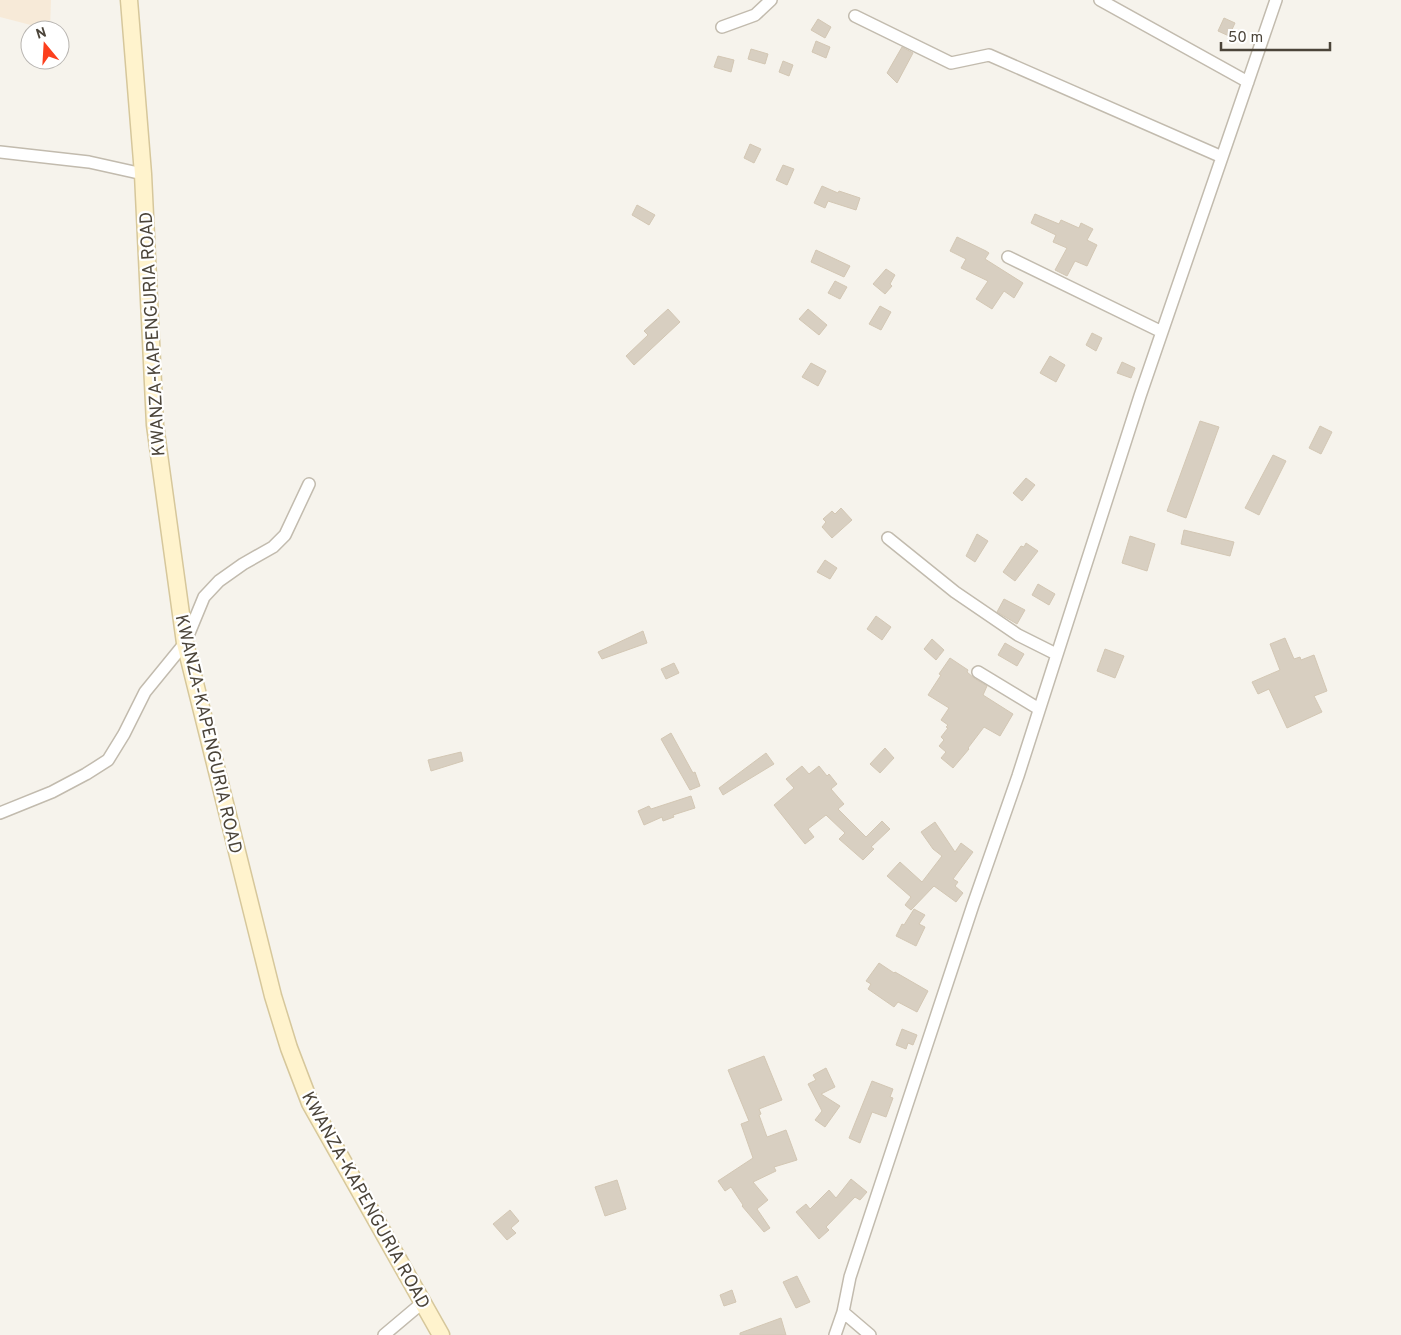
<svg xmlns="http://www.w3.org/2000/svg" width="1401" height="1335" viewBox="0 0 1401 1335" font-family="Overpass,sans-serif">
<rect width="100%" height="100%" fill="#f6f3ec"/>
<!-- commercial -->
<path fill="#f7ead8" d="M0,0H51L50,30L0,17Z"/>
<!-- building -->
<path fill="#d8cfc1" stroke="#d3c7b4" d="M1224,18L1235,23L1229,36L1218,31Z
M818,19L831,27L825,38L811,30Z
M816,41L830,47L826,58L812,52Z
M902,47L913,53L897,83L887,73Z
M751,49L768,54L765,64L748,59Z
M718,56L734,60L731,72L714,67Z
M783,61L793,65L789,76L779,72Z
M750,144L761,149L754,163L744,158Z
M783,165L794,169L787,185L776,180Z
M822,186L838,193L839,191L860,198L856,210L828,201L825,208L814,203Z
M637,205L655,215L649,225L632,215Z
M1035,214L1059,224L1061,220L1079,228L1081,223L1093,229L1087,240L1097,245L1087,266L1075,261L1067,276L1055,270L1067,248L1053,242L1056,235L1031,223Z
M957,237L986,251L989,253L985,259L1023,283L1014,298L1004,291L992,309L976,299L988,281L961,268L966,259L950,251Z
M816,250L850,266L844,277L811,262Z
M886,269L895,275L890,284L892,286L885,294L873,284Z
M835,281L847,287L840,299L828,293Z
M880,306L891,312L881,330L869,324Z
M668,309L680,322L634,365L626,356L648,335L644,331Z
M808,309L827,325L819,335L799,319Z
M1092,333L1102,338L1096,351L1086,345Z
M1050,356L1065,365L1056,382L1040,373Z
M1122,362L1135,368L1131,378L1117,373Z
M811,363L826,371L818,386L802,377Z
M1200,421L1219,427L1186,518L1167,511Z
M1320,426L1332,432L1321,454L1309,448Z
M1273,455L1286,461L1259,515L1245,508Z
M1026,478L1035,485L1022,501L1013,493Z
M841,508L852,520L832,538L822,527L826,522L823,519L832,511L835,514Z
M1184,530L1234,542L1230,556L1181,544Z
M977,534L988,541L975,562L966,556Z
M1130,536L1155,544L1147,571L1122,563Z
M1026,543L1038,551L1015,581L1003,572L1021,546L1024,547Z
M825,560L837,568L830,579L817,572Z
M1038,584L1055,594L1049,605L1032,595Z
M1004,599L1025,610L1017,624L997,612Z
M876,616L891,627L882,640L867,629Z
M643,631L647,643L602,659L598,652Z
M1285,638L1294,659L1300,657L1301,660L1314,655L1327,691L1314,696L1322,712L1287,728L1269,689L1258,694L1252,682L1280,670L1270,644Z
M932,639L944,650L936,660L924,649Z
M1005,643L1024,654L1017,666L998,655Z
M1105,649L1124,656L1115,678L1097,671Z
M950,658L968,670L967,672L974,678L987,686L983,695L1013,714L1000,736L984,727L968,748L969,749L953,768L941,758L946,752L939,746L944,740L941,737L948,728L946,727L948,725L941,720L949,708L928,695L941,675L939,674Z
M674,663L679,673L666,679L661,669Z
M671,733L693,773L695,772L700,786L690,790L661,739Z
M885,748L894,758L880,773L870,764Z
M461,752L463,761L431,771L428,760Z
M766,753L774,764L723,795L719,788Z
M802,766L809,774L819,766L827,776L829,774L837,784L831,789L844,804L838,809L866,837L882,821L890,829L871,847L874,849L863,860L839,839L845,833L826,815L808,829L814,837L805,844L774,805L794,788L786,779Z
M691,796L695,808L673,815L674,817L663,821L662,817L644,825L638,811L649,806L651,809Z
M935,822L955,852L961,843L973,852L953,879L958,882L955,886L963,893L956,902L934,886L911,910L905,905L911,897L887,876L900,862L922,882L942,856L933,849L921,832Z
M914,909L925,915L919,924L925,927L916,946L896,936L902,924L904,925Z
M879,963L894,973L895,972L928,991L917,1012L898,1002L894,1007L868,989L871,984L866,981Z
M902,1029L917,1035L913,1045L908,1043L906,1049L896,1045Z
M764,1056L782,1100L759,1109L761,1114L759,1115L767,1137L786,1130L797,1160L774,1167L776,1171L753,1182L768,1200L757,1209L770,1228L764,1232L742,1206L743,1205L731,1187L725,1191L718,1181L753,1158L741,1124L749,1121L728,1070Z
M826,1068L835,1087L821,1094L840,1106L825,1127L815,1120L822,1111L808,1084L816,1080L813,1075Z
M872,1081L893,1089L890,1097L893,1098L886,1117L872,1112L860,1143L849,1138Z
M851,1179L867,1192L860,1200L855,1197L826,1227L829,1230L819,1239L796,1212L806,1204L810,1209L829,1190L836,1198Z
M617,1180L626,1209L605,1216L595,1187Z
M510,1210L519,1221L511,1228L516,1233L507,1240L493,1224Z
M797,1276L810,1302L796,1308L783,1282Z
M732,1290L736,1302L724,1306L720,1295Z
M781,1318L786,1335H740V1333Z"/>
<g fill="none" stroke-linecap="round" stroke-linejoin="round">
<defs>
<path id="street" d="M1100,0L1248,82
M855,16L951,63L989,55L1222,157
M722,27L755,15L771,0
M0,152L89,162L143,174
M1008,257L1162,332
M888,538L955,592L1018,635L1056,654
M978,672L1039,709
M0,813L52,792L86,774L108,760L124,734L145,692L185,643L204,597L219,581L243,564L273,547L285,535L309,484
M843,1312L870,1335
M384,1335L422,1303
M835,1335L843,1312L850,1277L973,905L1018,776L1140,396L1276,0"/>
<path id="secondary" d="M129,0L143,174L155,425L185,643L273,996L289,1048L310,1103L441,1335"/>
</defs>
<!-- street casing -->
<use href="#street" stroke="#c2bbae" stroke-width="14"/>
<!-- secondary casing -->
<use href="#secondary" stroke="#d6c79b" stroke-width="19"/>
<!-- street -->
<use href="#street" stroke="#fff" stroke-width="11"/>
<!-- secondary -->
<use href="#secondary" stroke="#fff3cd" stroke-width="16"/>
</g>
<g text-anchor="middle" stroke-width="4.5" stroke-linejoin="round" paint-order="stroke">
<!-- street labels -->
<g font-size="18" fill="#4b4439" stroke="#fff">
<text transform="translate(152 334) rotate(-93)" y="6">KWANZA-KAPENGURIA ROAD</text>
<text transform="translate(209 734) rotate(77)" y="6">KWANZA-KAPENGURIA ROAD</text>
<text transform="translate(366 1200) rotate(61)" y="6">KWANZA-KAPENGURIA ROAD</text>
</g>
</g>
<!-- north arrow -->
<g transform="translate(45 45) rotate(342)"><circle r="24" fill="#ffffff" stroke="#b7b4b0"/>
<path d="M0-4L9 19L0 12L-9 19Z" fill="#fc3f1d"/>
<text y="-8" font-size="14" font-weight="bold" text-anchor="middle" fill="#4b4439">N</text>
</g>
<!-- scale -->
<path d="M1221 42v8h109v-8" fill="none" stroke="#4b4439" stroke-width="2.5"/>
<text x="1228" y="42" font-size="15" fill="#4b4439" stroke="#ffffff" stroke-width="4" paint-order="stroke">50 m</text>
</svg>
